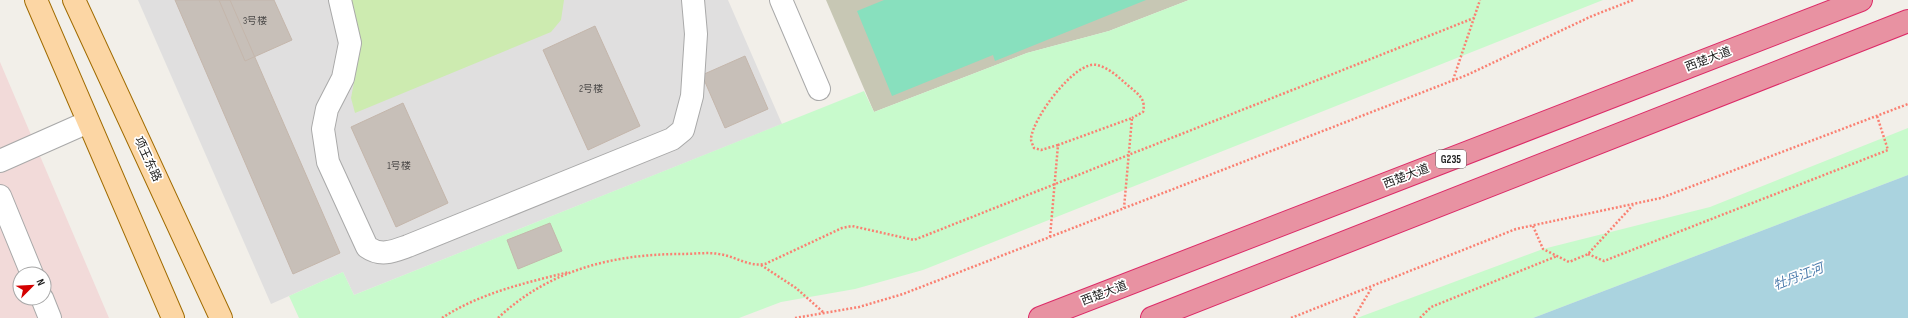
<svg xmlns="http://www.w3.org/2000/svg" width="1908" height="318" viewBox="0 0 1908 318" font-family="'Sofia Sans Condensed','Noto Sans SC',sans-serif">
<rect width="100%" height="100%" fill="#f2efe9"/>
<!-- residential -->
<path fill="#e0dfdf" d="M138,0H728L782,124L354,295L343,272L271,304Z"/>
<!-- commercial -->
<path fill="#f2dad9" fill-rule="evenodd" d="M0,62L109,318H0ZM20,274H44V298H20Z"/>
<!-- construction -->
<path fill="#c7c7b4" d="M826,0H1189L1109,31L1027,53L874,112Z"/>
<!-- grass -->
<path fill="#cdebb0" d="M350,0H564L561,20L551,32L355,113L351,98L356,72L357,36Z"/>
<!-- park -->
<path fill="#c8facc" d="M1189,0H1603L923,270L855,289L781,302L739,318H299L289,296L343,272L354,295L864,91L874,112L1027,53L1109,31Z
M1908,128V175L1533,318H1357L1543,249L1710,207Z"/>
<!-- pitch -->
<path fill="#88e0be" d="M884,0H1146L995,61L993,55L892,96L857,11Z"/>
<!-- water -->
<path fill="#aad3df" d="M1908,175V318H1533Z"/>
<!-- building -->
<path fill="#c7bfb8" stroke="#c4b6ab" d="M175,0H230L340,253L293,274Z
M219,0H274L292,40L245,61Z
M595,26L640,126L588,150L543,50Z
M745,56L768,109L725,128L702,75Z
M403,103L448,203L396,227L351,127Z
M550,223L562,251L518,269L507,240Z"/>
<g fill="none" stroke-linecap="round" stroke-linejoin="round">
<defs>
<path id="minor" d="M340,0L350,43L343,78L327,109L323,129L328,162L367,247C381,257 394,251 408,246L672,139L683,130L692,96L696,34L693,0
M781,0L819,89
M0,161L88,122
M0,196L32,274
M42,298L50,318"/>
<path id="major" d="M36,0L173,318
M74,0L221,318"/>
<path id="highway" d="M1040,318L1861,0
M1152,318L1908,21"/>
</defs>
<!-- minor casing -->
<use href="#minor" stroke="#a9a9a9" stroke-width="24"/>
<!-- major casing -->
<use href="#major" stroke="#a06b00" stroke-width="24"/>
<!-- highway casing -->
<use href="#highway" stroke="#dc2a67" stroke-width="24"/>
<!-- path -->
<path stroke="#fa8072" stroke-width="2.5" stroke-dasharray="2 2" stroke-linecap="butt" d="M1453,80L1480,0
M1058,145L1041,150L1034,148C1033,145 1031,142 1031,139C1032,119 1075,60 1097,65C1110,68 1120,79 1130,87C1139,95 1146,99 1143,112L1132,118
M1533,226L1543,249L1569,262L1588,254L1633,205
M1050,237L1058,145L1132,118L1124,208
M1588,254L1604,261L1888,150L1877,116
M761,265L796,288L823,312
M442,318C480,293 525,283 569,272
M498,318C549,270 613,254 682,254C694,254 707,252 719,254C735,256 748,267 765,264L842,228L852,226L914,240L1474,18
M795,318L859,307L903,294L1467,75L1592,16L1633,0
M1291,318L1516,229L1661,198L1908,104
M1354,318L1372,287
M1420,318L1431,307L1557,256"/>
<!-- minor -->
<use href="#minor" stroke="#fff" stroke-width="22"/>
<!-- major -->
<use href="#major" stroke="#fcd6a4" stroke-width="22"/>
<!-- highway -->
<use href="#highway" stroke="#e892a2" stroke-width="22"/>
</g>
<g text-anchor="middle" stroke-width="3.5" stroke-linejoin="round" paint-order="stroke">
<!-- number labels -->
<g font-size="10" fill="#4b4948">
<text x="255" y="24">3号楼</text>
<text x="591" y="92">2号楼</text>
<text x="399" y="169">1号楼</text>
</g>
<!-- shield labels -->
<rect fill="#fff" stroke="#646464" stroke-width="1" x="1436" y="150" width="30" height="18" rx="3"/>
<g font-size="11" font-weight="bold" fill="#222">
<text x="1451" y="163">G235</text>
</g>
<!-- street labels -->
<g font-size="12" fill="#222" stroke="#fff">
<text transform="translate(1708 59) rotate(-21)" y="4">西楚大道</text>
<text transform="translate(148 159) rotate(65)" y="4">项王东路</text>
<text transform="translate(1406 176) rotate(-21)" y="4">西楚大道</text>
<text transform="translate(1104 293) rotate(-21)" y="4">西楚大道</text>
</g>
<!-- water labels -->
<g font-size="13" font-style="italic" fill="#4a7aab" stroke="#fff">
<text transform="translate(1798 276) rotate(-21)" y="5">牡丹江河</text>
</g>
</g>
<!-- north arrow -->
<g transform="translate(32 286) rotate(66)"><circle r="19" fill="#ffffff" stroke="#a7a7a7"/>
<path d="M0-3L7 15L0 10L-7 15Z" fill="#d40000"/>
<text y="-6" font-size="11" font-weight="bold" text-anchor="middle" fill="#222222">N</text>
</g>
</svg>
